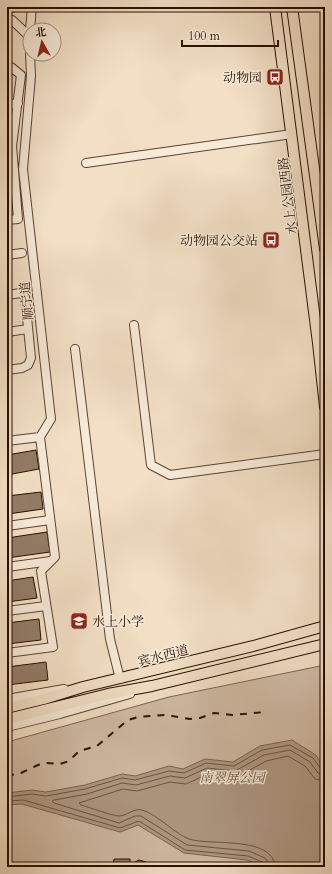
<svg xmlns="http://www.w3.org/2000/svg" width="332" height="874" viewBox="0 0 332 874" font-family="Cardo,'Noto Serif SC',serif">
<rect width="100%" height="100%" fill="#f2dfc5"/>
<filter id="stains"><feTurbulence type="fractalNoise" baseFrequency=".005" numOctaves="4"/><feColorMatrix values="0 0 0 0 .2 0 0 0 0 .09 0 0 0 0 .02 0 0 0 .5 -.17"/></filter>
<radialGradient id="worn" r=".72"><stop offset=".6" stop-color="#630" stop-opacity="0"/><stop offset="1" stop-color="#630" stop-opacity=".3"/></radialGradient>
<!-- green -->
<path fill="#d0bba4" stroke="#7c6452" d="M7,7H27V10L7,13Z
M325,665V867H7V742L169,697Z"/>
<!-- water -->
<path fill="#ae9882" stroke="#79614e" d="M292,740L316,755L325,769V867H264L247,860L184,853L138,825L120,832L22,804L7,805V793L32,790L46,792L85,785L122,774L135,776L169,766L183,769L205,759L233,762L260,746Z"/>
<g fill="none" stroke-linecap="round" stroke-linejoin="round">
<!-- shore -->
<path stroke="#6c5341" stroke-width="1" d="M7,797L32,794L46,796L85,789L122,778L135,780L169,771L184,773L206,763L234,766L262,750L290,745L313,758L321,769L325,770
M7,801L23,800L120,828L139,821L185,850L248,856L262,862L264,867
M269,867L268,862L265,858L249,851L187,845L141,816H135L119,823L54,803L52,801L54,800L87,794L122,783L136,785L170,776L185,778L207,768L235,771L264,755L290,750L310,762L318,773L325,775
M275,867C274,835 209,846 189,839C175,834 157,814 142,810C133,808 127,816 119,816C112,816 89,807 81,805L79,803L123,789L137,791L170,782L186,784L208,774L237,777L266,761L288,756L305,766L315,779L325,781"/>
</g>
<!-- building -->
<path fill="#927b66" stroke="#290e00" d="M36,450L39,469L7,475V455Z
M41,492L43,509L8,514L7,496Z
M47,532L50,552L7,558V538Z
M33,577L37,598L7,602V581Z
M39,619L41,640L7,644V623Z
M46,662L48,680L7,685V667Z
M114,859H130V867L113,866Z
M139,860L146,862L148,867H133L135,862Z"/>
<g fill="none" stroke-linecap="round" stroke-linejoin="round">
<defs>
<path id="minor" d="M7,20H12L30,37
M30,30L32,7
M7,68L11,67L21,75L12,146L18,219L7,220
M7,105L18,103
M86,163L292,134
M7,255L22,253
M7,295L21,293L25,297L31,358L28,365L22,368L7,370
M134,325L151,465L170,475L325,454
M7,332L28,329
M75,349L110,639L120,679
M7,441L40,437L51,419L23,169L31,76L30,54
M7,526L50,520
M7,567L51,561
M7,611L46,606
M7,653L53,647L41,571L55,557L40,437
M7,699L64,689
M7,727L60,714L130,694"/>
<path id="major" d="M275,7L318,343L325,407
M292,7L325,249
M7,708L44,699L83,687L257,645L325,626
M7,719L108,694L152,686L325,644"/>
</defs>
<!-- minor casing -->
<use href="#minor" stroke="#5b4231" stroke-width="10"/>
<!-- major casing -->
<use href="#major" stroke="#290e00" stroke-width="12"/>
<!-- minor -->
<use href="#minor" stroke="#f7ead9" stroke-width="8"/>
<!-- major -->
<use href="#major" stroke="#f2dfc5" stroke-width="10"/>
<!-- rail -->
<path stroke="#290e00" stroke-width="2" stroke-dasharray="7 7" stroke-linecap="butt" d="M7,776L21,773L38,765L46,763L60,764L69,761L79,751L97,746L128,720L138,717L166,715L190,719L200,718L214,713L232,715L265,712"/>
</g>
<!-- icons -->
<defs>
<symbol id="bus-square" viewBox="-11 -11 22 22"><rect x="-9" y="-9" width="18" height="18" rx="4" fill="#8f2418" stroke="#f7ead9"/><path d="M-5-6H5V4H4V6H2V4H-2V6H-4V4H-5ZM-3.5-4V0h7V-4ZM-3.5 1.2v1.5H-2V1.2ZM2 1.2v1.5H3.5V1.2Z" fill="#fff"/></symbol>
<symbol id="school-square" viewBox="-11 -11 22 22"><rect x="-9" y="-9" width="18" height="18" rx="4" fill="#8f2418" stroke="#f7ead9"/><path d="M0-5L7-2L0 1L-7-2ZM-4 1L0 2.5L4 1V4Q0 6-4 4Z" fill="#fff"/></symbol>
</defs>
<g fill-rule="evenodd">
<use href="#bus-square" x="265" y="67" width="20" height="20"/>
<use href="#bus-square" x="261" y="230" width="20" height="20"/>
<use href="#school-square" x="69" y="611" width="20" height="20"/>
</g>
<g text-anchor="middle" stroke-width="3" stroke-linejoin="round" paint-order="stroke">
<!-- poi labels -->
<g font-size="13" fill="#290e00" stroke="#f7ead9" text-anchor="end">
<text x="262" y="82">动物园</text>
<text x="258" y="245">动物园公交站</text>
<text x="92" y="626" text-anchor="start">水上小学</text>
</g>
<!-- street labels -->
<g font-size="13" fill="#290e00" stroke="#f7ead9">
<text transform="translate(287 196) rotate(-97)" y="5">水上公园西路</text>
<text transform="translate(26 301) rotate(-96)" y="5">顺宁道</text>
<text transform="translate(163 655) rotate(-14)" y="5">宾水西道</text>
</g>
<!-- park labels -->
<g font-size="13" font-style="italic" fill="#634b39" stroke="#f7ead9">
<text x="232" y="782">南翠屏公园</text>
</g>
</g>
<!-- margin -->
<rect width="332" height="874" fill="none" stroke="#f2dfc5" stroke-width="24"/>
<rect x="8" y="8" width="316" height="858" fill="none" stroke="#290e00" stroke-width="2"/>
<rect x="12" y="12" width="308" height="850" fill="none" stroke="#290e00"/>
<!-- north arrow -->
<g transform="translate(42 42) rotate(352)"><circle r="19" fill="#f7ead9" stroke="#a59282"/>
<path d="M0-3L7 15L0 10L-7 15Z" fill="#8f2418"/>
<text y="-6" font-size="11" font-weight="bold" text-anchor="middle" fill="#290e00">北</text>
</g>
<!-- scale -->
<path d="M182 40v6h96v-6" fill="none" stroke="#290e00" stroke-width="2"/>
<text x="188" y="40" font-size="12" fill="#290e00" stroke="#f7ead9" stroke-width="3" paint-order="stroke">100 m</text>
<rect width="100%" height="100%" filter="url(#stains)"/>
<rect width="100%" height="100%" fill="url(#worn)"/>
</svg>
